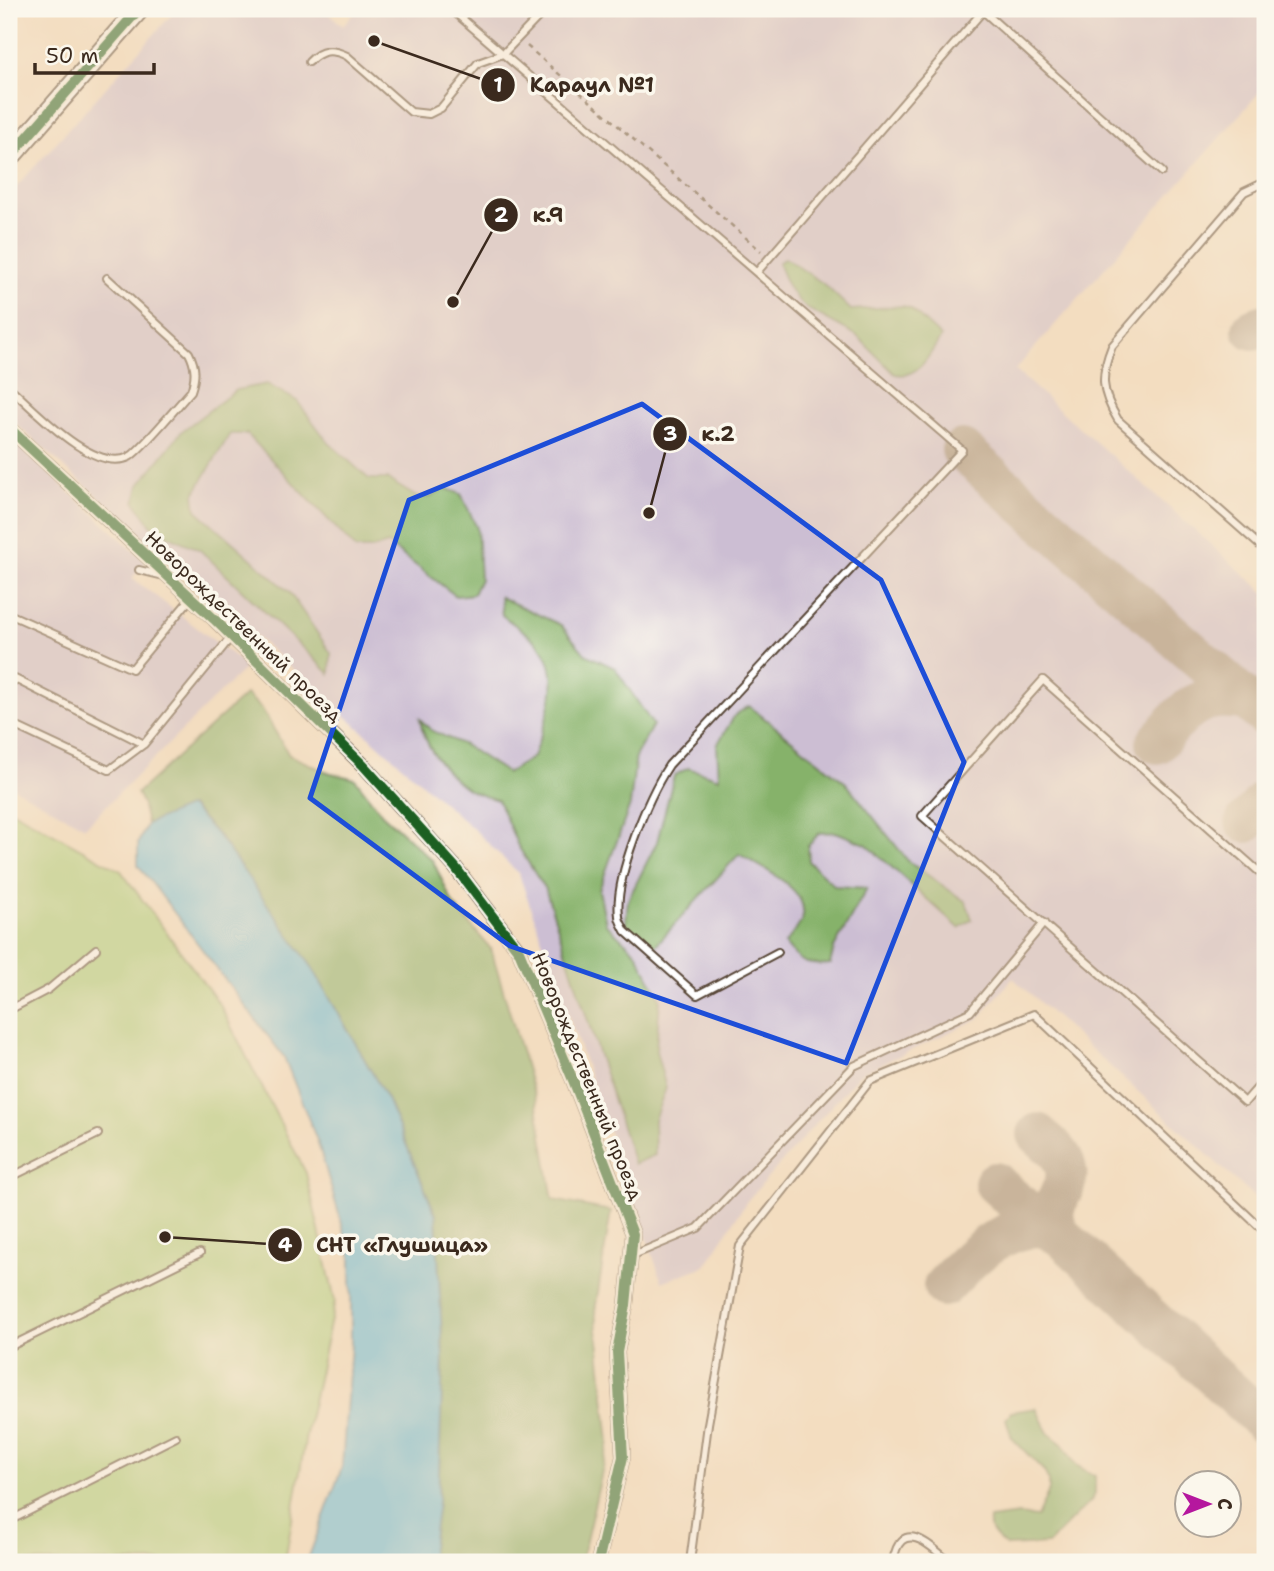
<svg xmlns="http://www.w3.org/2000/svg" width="1274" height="1571" viewBox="0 0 1274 1571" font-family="'Shantell Sans',sans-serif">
<rect width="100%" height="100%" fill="#fbf7ec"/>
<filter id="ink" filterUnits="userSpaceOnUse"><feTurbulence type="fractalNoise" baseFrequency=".0143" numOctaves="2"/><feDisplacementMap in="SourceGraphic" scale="14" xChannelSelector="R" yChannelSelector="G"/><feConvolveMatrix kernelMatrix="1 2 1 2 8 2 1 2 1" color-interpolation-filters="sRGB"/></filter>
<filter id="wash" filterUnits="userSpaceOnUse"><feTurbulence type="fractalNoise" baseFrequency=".00686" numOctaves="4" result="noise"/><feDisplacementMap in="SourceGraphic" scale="28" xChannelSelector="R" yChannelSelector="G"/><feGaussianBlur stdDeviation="1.57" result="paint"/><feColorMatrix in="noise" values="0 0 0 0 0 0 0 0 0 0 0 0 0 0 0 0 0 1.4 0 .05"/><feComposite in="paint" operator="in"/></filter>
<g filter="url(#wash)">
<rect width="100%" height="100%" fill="#f3ddc0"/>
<!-- industrial -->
<path fill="#ccbed3" d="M177,9H324L343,26L358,9H1265V86L1015,370L1265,593V1207L1013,978L978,1019L860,1074L747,1201L705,1266L662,1282L519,874L478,833L9,418V195Z
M9,437L146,562L132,578L247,666L85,827L9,785Z"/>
<!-- green -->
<path fill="#a9d07b" stroke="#727d4c" stroke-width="2" d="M9,809L121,871L220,1005L306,1173L335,1301L307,1429L285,1562H9Z"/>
<!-- forest -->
<path fill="#86b26b" stroke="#606e44" stroke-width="2" d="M785,258L824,284L851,310L903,306L911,309L941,337C930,354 919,379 895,374L856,335L806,308C791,295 785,281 778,263Z
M267,384L297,401L329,443L369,479H387L415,496L430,497L445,488L461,494L477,528L480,579L473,594L456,596L388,544L372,549H356L247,434H230L194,494L196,510L289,592L331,653L330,674L200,550L154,529L135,502L139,485L182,431L236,390Z
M500,597L561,625L585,654L615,668L653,725L636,755L630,805L599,890L606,924L636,952L660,998L656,1051L666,1088L654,1120L655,1155L634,1164L546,891L518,846L498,800C488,797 475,794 466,788C444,773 424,745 420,719L432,731L464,745L507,773L533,757C544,725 564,683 544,651C535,637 515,626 502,615Z
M246,694L262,709L289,755L327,772L355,779L382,814L433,861L453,904L491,949L536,1101L553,1200L611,1211L595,1311L609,1442L581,1562H430L438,1502L443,1358L436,1215L387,1099L312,967L220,838L191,806L147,824L142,803L137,793Z
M749,706L846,783L909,862L966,902L972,919L959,928L866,844L836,832L819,833L808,846L809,862L835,886L867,888L834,948L830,964C806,966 800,963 785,944C790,936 802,925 803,916C808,887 759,867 739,854L655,946L625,931L628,900L657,842L674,776L688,768L719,778L717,745L735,715Z
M1036,1408L1048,1433L1062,1444L1076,1465L1095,1476V1493L1091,1501L1048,1544L1006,1546C996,1538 988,1533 990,1519L1019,1515L1037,1517L1049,1490V1481L1044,1471L1012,1438L1006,1419L1011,1412Z"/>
<!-- water -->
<path fill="#62bcdf" stroke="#4e737e" stroke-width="2" d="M190,806L220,838L312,967L387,1099L436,1215L443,1358L438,1502L430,1562H307L342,1467L351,1344V1255L318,1143L284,1057L138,865V843L147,824Z"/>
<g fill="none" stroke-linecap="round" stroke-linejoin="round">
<!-- taxiway -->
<path stroke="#97846f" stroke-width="42" d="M1253,329L1265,325
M962,450L1265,716
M1157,743C1185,709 1199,691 1246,700
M1246,822L1265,801
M1038,1134C1047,1143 1060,1151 1064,1163C1076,1193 1038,1201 1061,1236
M995,1183L1043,1226L1061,1236L1265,1423
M944,1286C972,1256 1000,1227 1043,1226"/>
</g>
</g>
<g filter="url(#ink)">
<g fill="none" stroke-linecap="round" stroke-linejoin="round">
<defs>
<path id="lane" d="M451,9L962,450L669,765C648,797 614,878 619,916C619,921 623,926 625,931L697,995L778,952
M982,10L1162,172
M309,62C321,49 332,49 347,56L411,112L429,114L441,108L478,63L503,54L546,9
M1265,182L1244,192L1112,346C1100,376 1101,392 1118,420L1265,550
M757,272L983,11
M9,387C34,409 93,474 129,457C139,453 181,402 191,391C196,376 196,367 189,353L107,278
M139,570L164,576
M9,614L132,669L191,598
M9,676L144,744L232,636
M9,723L109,770L144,744
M1265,877L1043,680L922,816L1245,1102L1265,1079
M9,1010L49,989L96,949
M9,1178L98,1134
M631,1256L698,1228L854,1066L970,1012L1044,923
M9,1347L200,1253
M9,1521L176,1437
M690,1562L708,1424L740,1246L870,1081L1034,1014L1265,1232
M893,1562C900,1517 930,1544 949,1562"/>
<path id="street" d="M9,428L214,619L363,765L455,867L519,951L573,1080L633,1234L626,1305L617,1352L623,1457L598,1562"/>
<path id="secondary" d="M9,158L139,9"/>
</defs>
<!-- lane casing -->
<use href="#lane" stroke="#574536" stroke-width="10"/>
<!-- street casing -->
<use href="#street" stroke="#574536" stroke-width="16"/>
<!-- secondary casing -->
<use href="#secondary" stroke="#574536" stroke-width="23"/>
<!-- path -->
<path stroke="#574536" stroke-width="2.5" stroke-dasharray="5 5" stroke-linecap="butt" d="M527,46L761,251"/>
<!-- lane -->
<use href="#lane" stroke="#fff" stroke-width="6"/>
<!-- street -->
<use href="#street" stroke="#fff" stroke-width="12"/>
<!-- secondary -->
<use href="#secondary" stroke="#fff" stroke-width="19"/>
<defs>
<path id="cycleway" d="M9,158L139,9
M9,428L214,619L363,765L455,867L519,951L573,1080L633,1234L626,1305L617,1352L623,1457L598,1562"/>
</defs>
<!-- cycleway casing -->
<use href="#cycleway" stroke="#fbf7ec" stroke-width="15"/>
<!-- cycleway -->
<use href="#cycleway" stroke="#1b5e20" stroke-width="10"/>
</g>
</g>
<!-- marked area -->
<path d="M0 0H1274V1571H0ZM642,404L881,580L964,762L846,1063L510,946L310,798L409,500Z" fill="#f3ddc0" fill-opacity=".55" fill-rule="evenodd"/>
<path fill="none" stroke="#1d4ed8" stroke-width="5" stroke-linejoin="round" d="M642,404L881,580L964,762L846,1063L510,946L310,798L409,500Z"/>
<g text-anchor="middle" stroke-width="7" stroke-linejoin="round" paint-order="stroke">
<!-- street labels -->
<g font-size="19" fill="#3b2a1e" stroke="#fbf7ec">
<text transform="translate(244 626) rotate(44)" y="7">Новорождественный проезд</text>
<text transform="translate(588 1076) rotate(68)" y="7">Новорождественный проезд</text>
</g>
</g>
<!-- callouts -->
<path fill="none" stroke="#3b2a1e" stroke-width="2.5" d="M374 41L498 85M453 302L501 215M649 513L670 434M165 1237L285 1245"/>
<g fill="#3b2a1e" stroke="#fbf7ec" stroke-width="2.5">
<circle cx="374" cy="41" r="7"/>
<circle cx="453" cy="302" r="7"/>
<circle cx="649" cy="513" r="7"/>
<circle cx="165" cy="1237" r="7"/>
<circle cx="498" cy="85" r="18"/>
<circle cx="501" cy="215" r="18"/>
<circle cx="670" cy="434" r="18"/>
<circle cx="285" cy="1245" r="18"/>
</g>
<g font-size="21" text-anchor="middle" font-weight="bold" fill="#fff">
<text x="498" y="92">1</text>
<text x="501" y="222">2</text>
<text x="670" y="441">3</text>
<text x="285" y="1252">4</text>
</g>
<g font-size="21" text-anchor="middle" font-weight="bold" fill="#3b2a1e" stroke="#fbf7ec" stroke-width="7" stroke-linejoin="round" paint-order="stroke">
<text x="592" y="92">Караул №1</text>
<text x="548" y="222">к.9</text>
<text x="718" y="441">к.2</text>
<text x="402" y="1252">СНТ «Глушица»</text>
</g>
<!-- margin -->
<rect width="1274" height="1571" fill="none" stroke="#fbf7ec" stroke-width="35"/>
<!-- north arrow -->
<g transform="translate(1208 1504) rotate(90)"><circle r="33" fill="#fbf7ec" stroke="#aea59a" stroke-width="2"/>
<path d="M0-5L12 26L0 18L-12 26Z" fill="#b5179e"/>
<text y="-10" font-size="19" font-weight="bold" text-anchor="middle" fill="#3b2a1e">С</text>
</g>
<!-- scale -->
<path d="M35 63v10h119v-10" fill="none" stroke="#3b2a1e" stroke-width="3.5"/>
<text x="46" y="63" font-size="21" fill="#3b2a1e" stroke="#fbf7ec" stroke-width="5" paint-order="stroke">50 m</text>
</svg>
